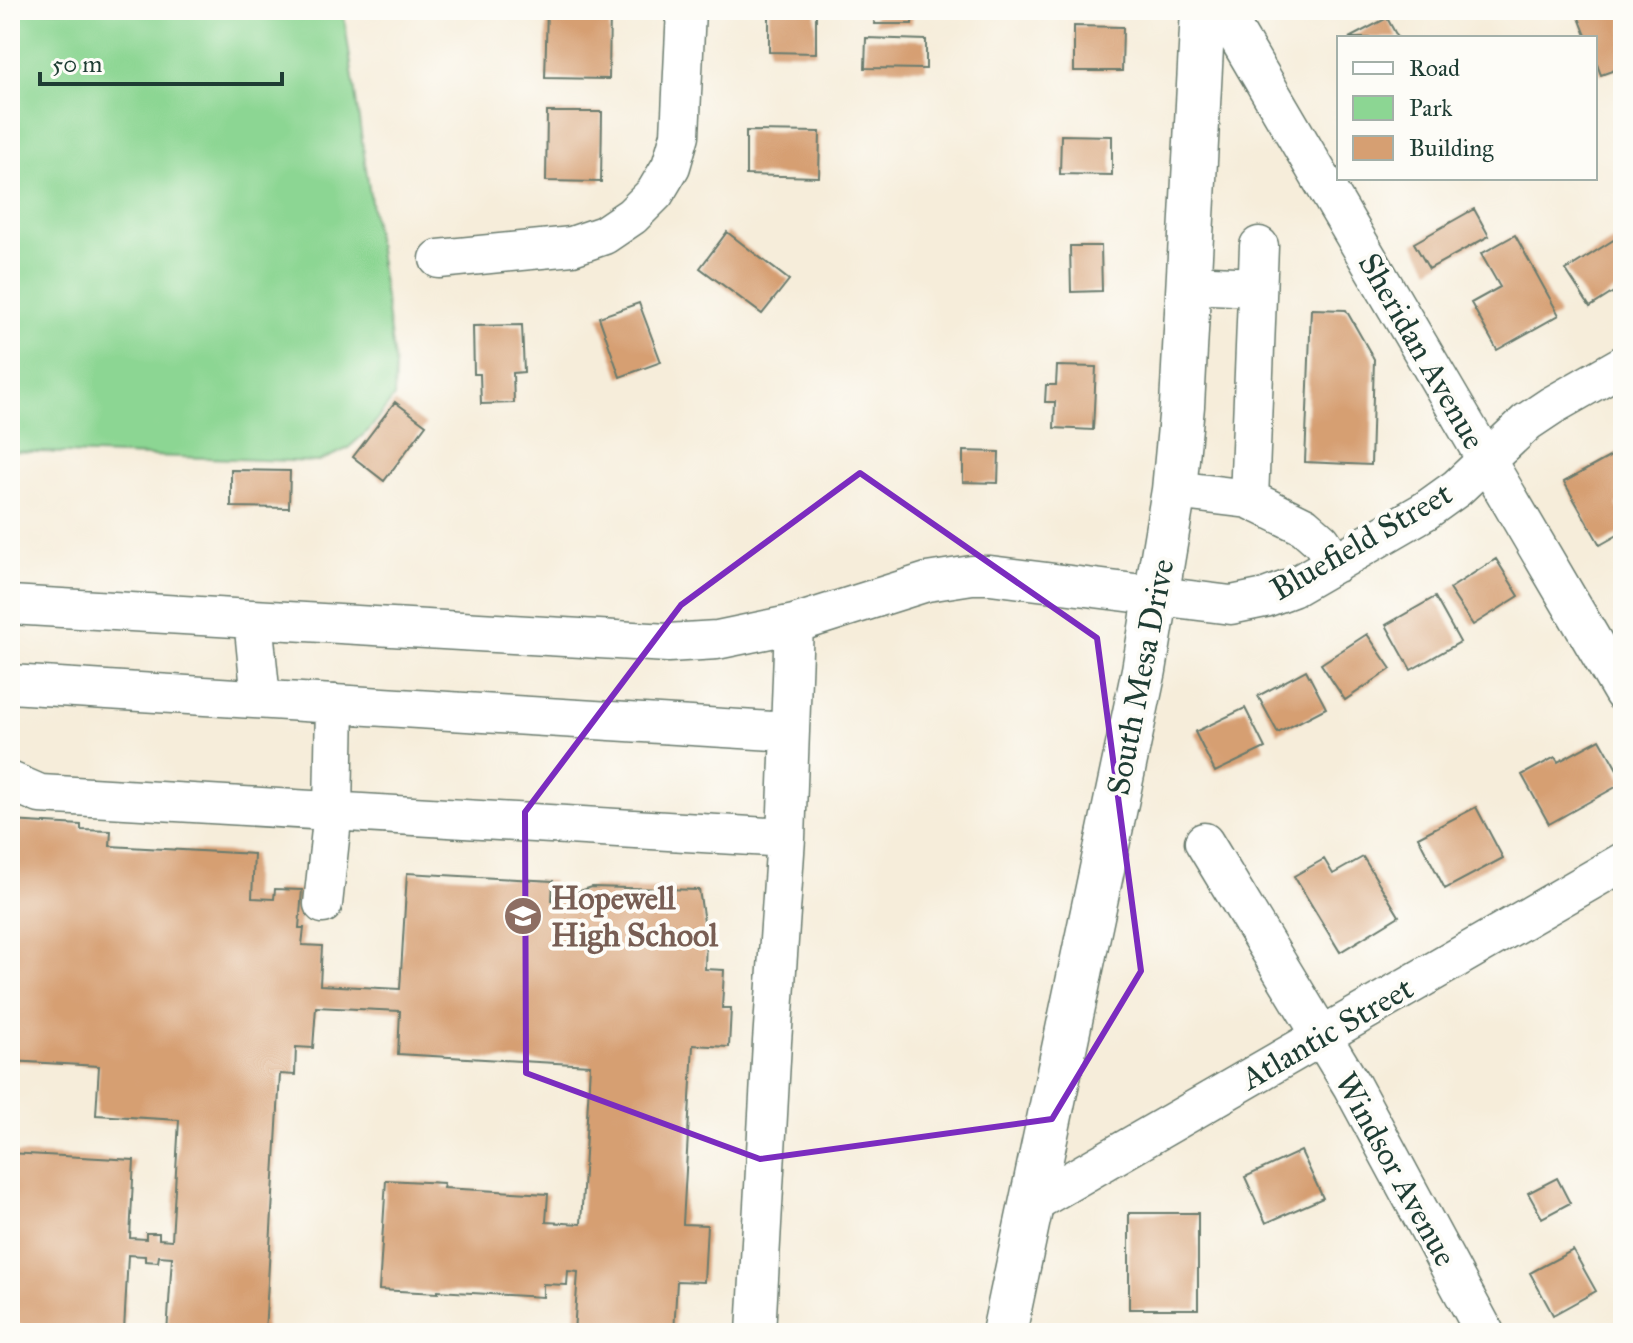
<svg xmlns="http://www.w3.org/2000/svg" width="1633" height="1343" viewBox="0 0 1633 1343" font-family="'IM FELL Great Primer',serif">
<rect width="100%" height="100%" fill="#fdfcf7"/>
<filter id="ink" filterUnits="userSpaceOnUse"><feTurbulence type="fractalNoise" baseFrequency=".0125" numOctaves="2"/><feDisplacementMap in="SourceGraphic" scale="16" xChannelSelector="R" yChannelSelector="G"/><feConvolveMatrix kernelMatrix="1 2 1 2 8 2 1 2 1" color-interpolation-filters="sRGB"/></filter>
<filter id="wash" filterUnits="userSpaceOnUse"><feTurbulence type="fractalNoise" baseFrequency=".006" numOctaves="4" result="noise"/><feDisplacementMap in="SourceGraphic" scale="32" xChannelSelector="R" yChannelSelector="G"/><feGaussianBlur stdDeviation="1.8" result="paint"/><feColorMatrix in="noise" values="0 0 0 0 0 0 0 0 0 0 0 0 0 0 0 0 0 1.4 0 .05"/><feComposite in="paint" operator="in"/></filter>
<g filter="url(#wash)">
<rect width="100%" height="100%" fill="#f6edda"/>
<!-- green -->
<path fill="#8cd693" stroke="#568a64" stroke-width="2" d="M10,10H343L395,367L394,397L370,429L347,449L318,462L10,451Z"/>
<g id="blocks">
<!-- building -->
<path fill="#d69f72" d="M547,10H610L609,79L545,78Z
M769,10H816V53L769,52Z
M875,10H913L912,24H874Z
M1576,10H1623V67L1601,75L1595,59V38H1587Z
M1387,18L1398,38H1349Z
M1074,26L1123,27L1122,71H1074Z
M866,38L926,40V69L865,68Z
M547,112H602L601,182L546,181Z
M746,131L820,132L819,177L746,175Z
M1061,135L1112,136V175L1060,174Z
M1474,209L1489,236L1429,269L1414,243Z
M727,232L789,280L762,314L700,268Z
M1623,234V286L1590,307L1566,270Z
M1515,235L1559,315L1497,350L1471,303L1500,287L1481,254Z
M1070,246H1101L1102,291L1071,292Z
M639,303L661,362L620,377L599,317Z
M1311,309L1346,310L1374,359L1371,465L1305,462Z
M522,325L524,372L513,373L514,403L481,404L480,374H474L473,326Z
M1057,366L1096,367L1093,430L1054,428L1055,402H1045L1046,385H1056Z
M395,402L426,425L384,481L353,457Z
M1622,450L1623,502L1617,505L1623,516V532L1600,545L1564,482Z
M963,451L999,452L998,483L963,482Z
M231,470L290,471L289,508L231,507Z
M1496,559L1519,596L1473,625L1449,589Z
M1435,597L1460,642L1411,670L1386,625Z
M1367,634L1391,669L1345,700L1321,664Z
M1306,670L1326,708L1278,733L1258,696Z
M1245,708L1265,748L1215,772L1195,732Z
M1600,739L1623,780V783L1549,824L1522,775L1555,757L1558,762Z
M1476,807L1503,858L1445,889L1418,837Z
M10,821L81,825V830L111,831L110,846L254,854L252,898L274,899L275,889L302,890L299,928H304L302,945L322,946L320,985L400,989L407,873L553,881L552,900L592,887L699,890L706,934L705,969L724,970L722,1008H731L729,1047L693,1045L683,1224L707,1225L704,1282L677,1281L674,1333H574L578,1272L568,1271L567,1285L543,1284V1297L438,1291V1293L379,1290L386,1180L444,1183L443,1188L548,1194L546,1222L581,1224L590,1065L398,1054L400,1011L316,1007L313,1048L296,1047L295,1075L280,1074L265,1333H167L172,1257L159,1256L158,1262L145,1261V1256L128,1255L124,1331L10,1325V1153L134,1160L130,1238L146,1239V1233H159V1239L172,1240L179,1120L96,1115L99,1066L10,1061Z
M1363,857L1399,916L1340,952L1294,876L1324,859L1333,874Z
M1301,1151L1323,1198L1266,1223L1245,1177Z
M1557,1178L1570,1203L1542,1218L1528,1193Z
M1129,1213H1198V1309H1129Z
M1573,1250L1596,1291L1553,1315L1530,1273Z"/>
</g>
</g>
<g filter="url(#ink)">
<use href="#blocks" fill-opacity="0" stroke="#6a7b6e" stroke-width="2"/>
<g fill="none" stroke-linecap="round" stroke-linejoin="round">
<defs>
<path id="minor" d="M1222,10L1623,693
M439,259L572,246L604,235L632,216L655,193L671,166L680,135L686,10
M1189,284L1257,287
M1174,490L1249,499L1304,526L1321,541L1336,563
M1249,499L1259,246
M10,605L668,643L717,640L794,624L927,582L972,575H990L1231,605L1265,598L1292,588L1425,511L1457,488L1527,422L1551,406L1623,365
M253,619L261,699
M10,684L790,732
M10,781L40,794L786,838
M1204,842L1352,1086L1485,1333
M323,904L333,811L335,704
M1031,1204L1623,862
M756,1333L772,1042L786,838L794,624"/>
<path id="major" d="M1004,1333L1144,670L1174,490L1182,406L1203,10"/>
</defs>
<!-- minor casing -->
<use href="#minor" stroke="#6a7b6e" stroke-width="41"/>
<!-- major casing -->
<use href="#major" stroke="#6a7b6e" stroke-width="47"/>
<!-- minor -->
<use href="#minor" stroke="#fff" stroke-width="38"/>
<!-- major -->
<use href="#major" stroke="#fff" stroke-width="44"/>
</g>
</g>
<!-- marked area -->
<path fill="none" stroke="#7b2cbf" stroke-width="6" stroke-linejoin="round" d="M860,473L1097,638L1141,971L1052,1119L760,1159L526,1073L525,812L681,605Z"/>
<!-- icons -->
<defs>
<symbol id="school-disc" viewBox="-11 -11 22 22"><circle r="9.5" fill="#8d6e63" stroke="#fdfcf7"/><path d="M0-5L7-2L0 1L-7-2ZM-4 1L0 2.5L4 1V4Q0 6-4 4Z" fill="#fff"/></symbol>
</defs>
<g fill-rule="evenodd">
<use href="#school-disc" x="501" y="894" width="44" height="44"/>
</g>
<g text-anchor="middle" stroke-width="8" stroke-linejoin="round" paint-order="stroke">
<!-- street labels -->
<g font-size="32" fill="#1f3d34" stroke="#fdfcf7">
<text transform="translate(1422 351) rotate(60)" y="11">Sheridan Avenue</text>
<text transform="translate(1361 541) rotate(-30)" y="11">Bluefield Street</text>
<text transform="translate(1140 677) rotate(-79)" y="11">South Mesa Drive</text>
<text transform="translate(1327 1033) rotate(-30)" y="11">Atlantic Street</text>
<text transform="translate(1396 1169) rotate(61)" y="11">Windsor Avenue</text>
</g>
<!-- education labels -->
<g font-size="32" font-weight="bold" fill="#785e54" stroke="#fdfcf7" text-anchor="start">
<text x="551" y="909">Hopewell<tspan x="551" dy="37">High School</tspan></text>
</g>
</g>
<!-- margin -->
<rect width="1633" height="1343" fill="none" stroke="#fdfcf7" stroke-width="40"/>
<!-- legend -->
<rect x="1337" y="36" width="260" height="144" fill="#fdfcf7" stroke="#a4b0a9" stroke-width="2"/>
<rect x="1353" y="62" width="40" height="12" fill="#ffffff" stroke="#a4b0a9" stroke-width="2"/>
<text x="1409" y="76" font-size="24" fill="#1f3d34">Road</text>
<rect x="1353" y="96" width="40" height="24" fill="#8cd693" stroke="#a4b0a9" stroke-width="2"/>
<text x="1409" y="116" font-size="24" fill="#1f3d34">Park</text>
<rect x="1353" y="136" width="40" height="24" fill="#d69f72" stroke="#a4b0a9" stroke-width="2"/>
<text x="1409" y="156" font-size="24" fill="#1f3d34">Building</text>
<!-- scale -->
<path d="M40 72v12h242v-12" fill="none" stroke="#1f3d34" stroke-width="4"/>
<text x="52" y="72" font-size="24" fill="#1f3d34" stroke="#fdfcf7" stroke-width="6" paint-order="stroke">50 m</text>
</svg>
